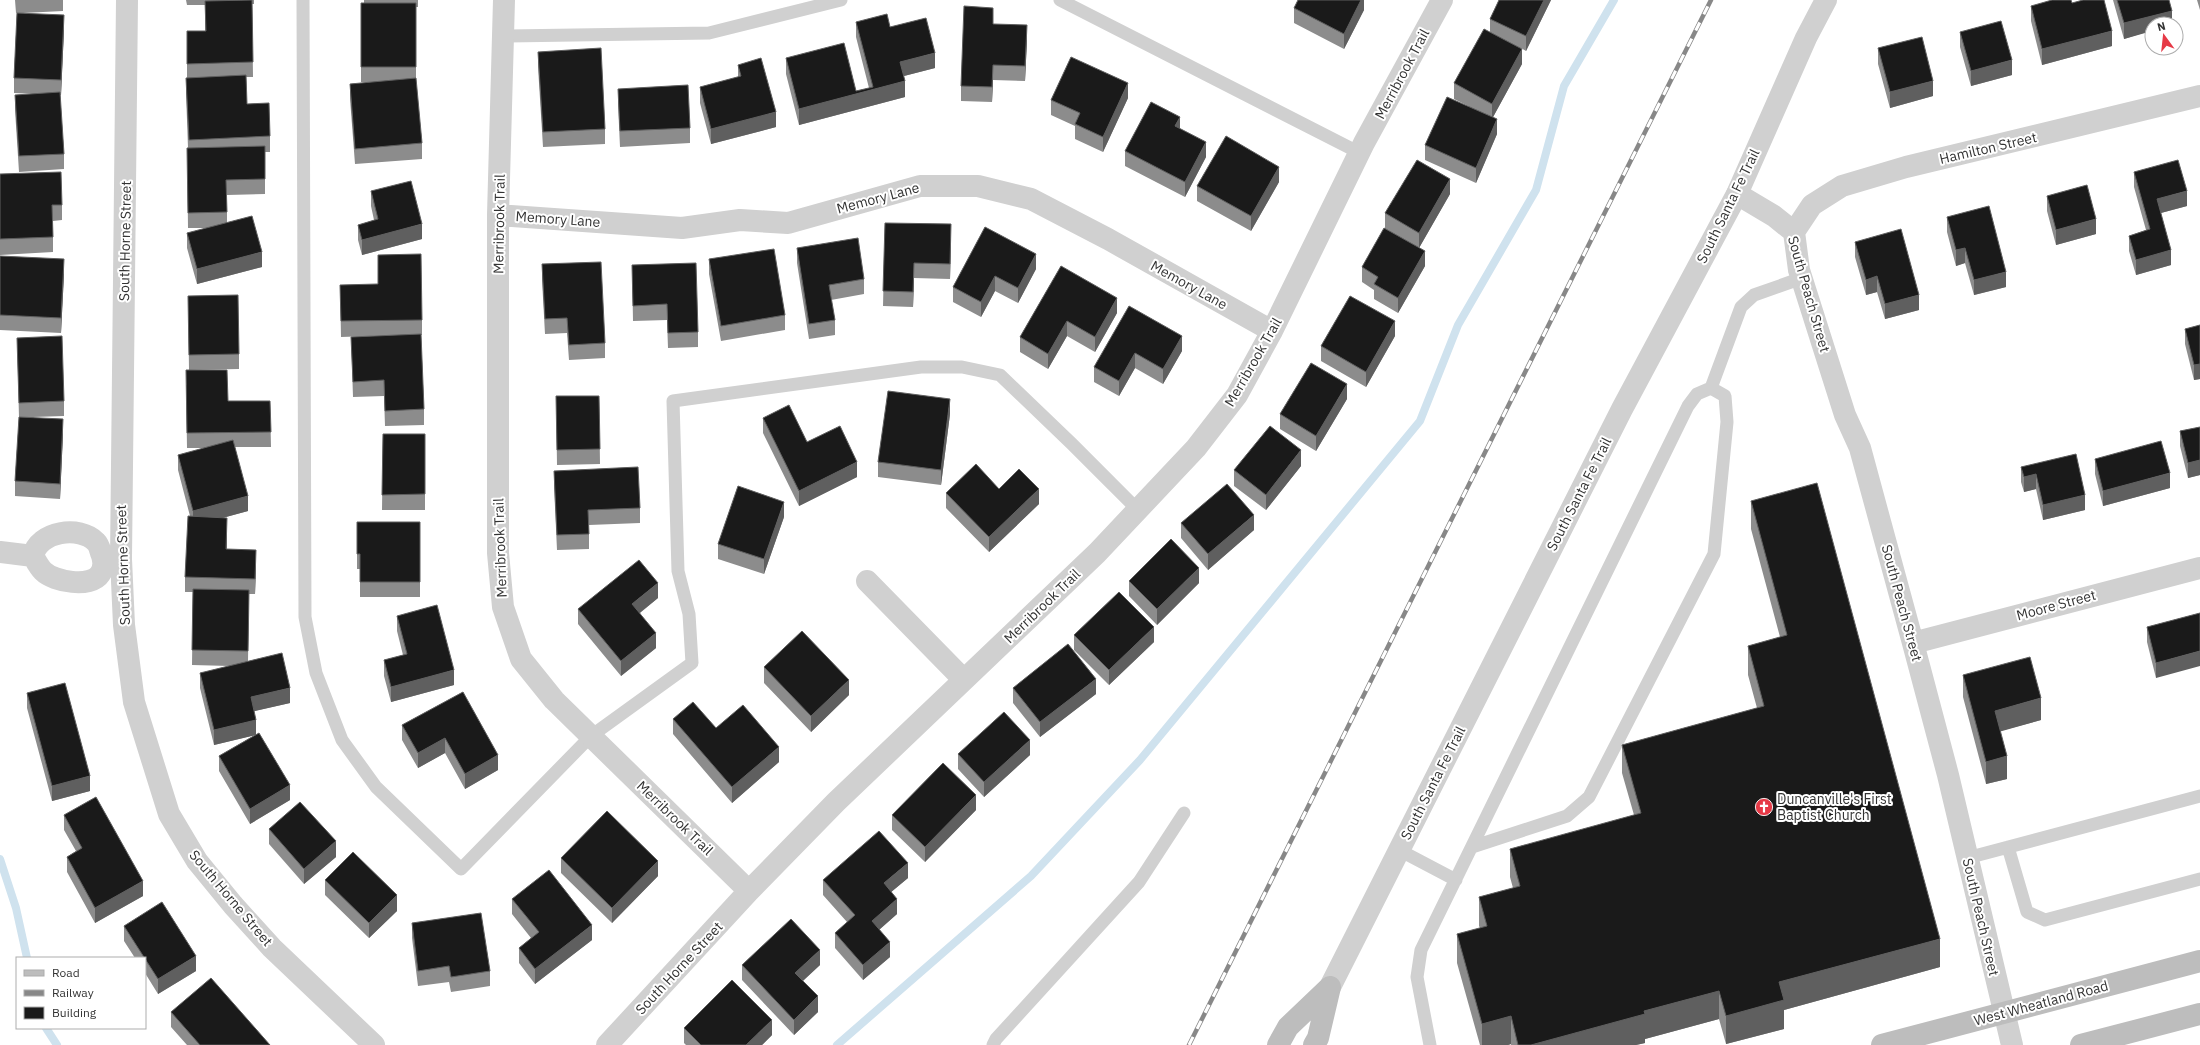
<svg xmlns="http://www.w3.org/2000/svg" width="2200" height="1045" viewBox="0 0 2200 1045" font-family="'IBM Plex Sans',sans-serif">
<rect width="100%" height="100%" fill="#fff"/>
<g fill="none" stroke-linecap="round" stroke-linejoin="round">
<!-- stream -->
<path stroke="#cfe2ee" stroke-width="8" d="M0,859L16,908L27,958
M46,1028L57,1045
M837,1045L1031,876L1140,760L1420,421L1458,325L1536,190L1564,86L1614,0"/>
<!-- service -->
<path stroke="#d0d0d0" stroke-width="13" d="M303,0L305,617L316,673L342,740L376,787L461,869L591,736L692,663L689,614L678,571L673,401L921,367H962L1000,375L1072,444L1138,510
M1060,0L1360,153
M504,36L709,33L841,0
M1711,388L1741,307L1754,295L1802,278
M2008,847L2027,912L2045,920L2200,879
M1399,850L1456,880
M1967,858L2200,796
M993,1045L996,1039L1139,882L1184,813
M1430,1045L1417,977L1421,950L1688,406L1697,394L1711,388L1725,396L1727,422L1714,554L1589,797L1567,816L1472,847"/>
<!-- minor -->
<path stroke="#d0d0d0" stroke-width="22" d="M127,0L121,559L124,625L134,702L169,814L197,861L233,905L272,948L374,1045
M504,0L498,215V553L503,607L521,659L554,700L749,891
M1737,194L1774,216L1794,232L1799,270L1845,415L1860,448L1913,643L1948,775L2012,1045
M498,215L682,228L740,220L788,223L920,186H978L1031,199L1108,239L1272,331
M1794,232L1812,205L1842,186L1906,167L2200,96
M0,552L33,556C36,561 39,567 43,571C54,582 91,588 100,574C105,567 104,560 101,553C100,550 99,545 96,542C80,525 38,531 33,556
M867,581L964,680
M1913,643L2200,568
M607,1045L749,891L836,802L1097,553L1196,448L1237,395L1272,331L1364,143L1442,0"/>
<!-- tertiary -->
<path stroke="#d0d0d0" stroke-width="22" d="M1330,987L1622,409L1737,194L1806,38L1826,0"/>
<!-- secondary -->
<path stroke="#bdbdbd" stroke-width="22" d="M1278,1045L1288,1027L1330,987
M1314,1045L1318,1038L1330,987
M1882,1045L2200,961
M2081,1045L2200,1014"/>
<defs>
<path id="rail" d="M1189,1045L1711,0"/>
</defs>
<!-- rail casing -->
<use href="#rail" stroke="#888" stroke-width="4.5"/>
<!-- rail -->
<use href="#rail" stroke="#fff" stroke-width="3" stroke-dasharray="9" stroke-linecap="butt"/>
</g>
<!-- wall -->
<path fill="#8c8c8c" d="M15,0H63V11L23,13L64,30L61,95H60L64,154V169L19,172L15,110V95L35,94L14,93V78L17,13H16Z
M186,0H254V4H252L253,77H246L247,104L270,136V152H265V194L227,195V222L262,267L197,284L187,248V233L207,228H188L187,148H188L186,93V78H187V31H205V5H187Z
M364,0H418V7H416V82L422,143V159L355,164L350,99V84L376,82H361V3H364Z
M1364,0V10L1344,49L1294,23V8Z
M1499,0H1551L1526,51L1521,48L1522,64L1493,117L1497,134L1476,183L1425,160V145L1468,106L1454,99V83L1490,32V19Z
M2113,0H2169L2172,24L2124,39Z
M2197,0H2200V10Z
M2072,3L2112,46L2042,65L2031,21V6Z
M856,22L890,27L935,68L904,76L905,97L799,125L786,74V58L856,91L869,88L856,37Z
M993,24L1027,40L1025,81L993,80L992,102L961,101V86Z
M1960,32L2012,75L1971,86L1960,47Z
M1878,48L1933,96L1890,108L1878,64Z
M538,52L605,129V144L543,147L538,67Z
M738,65L776,127L711,144L700,103V87L738,77Z
M618,89L690,128V143L620,147L618,104Z
M1128,98L1103,152L1075,139V126L1051,115V100Z
M1125,151L1206,157L1185,197L1125,166Z
M2134,172L2187,206L2161,213L2171,265L2136,275L2129,251V236L2146,230L2134,187Z
M0,174L62,205V220L53,221V252L0,255Z
M1279,182L1251,231L1197,201V186Z
M371,191L422,239L362,255L358,240V225L374,220L371,206Z
M1450,194L1419,248L1425,266L1398,313L1374,299V290L1362,282V267L1385,228V213Z
M2047,196L2096,234L2056,245L2047,211Z
M1947,217L2006,287L1974,295L1965,263L1956,266L1947,232Z
M885,223L951,239L950,279L914,278L913,307L883,306Z
M985,227L1036,269L1018,303L995,291L981,317L953,302V287Z
M1855,242L1919,310L1885,319L1877,292L1866,295L1855,257Z
M797,248L864,279V294L831,300L835,320V335L809,339L797,263Z
M0,256L64,274L61,333L0,330Z
M709,259L785,315V330L721,341L709,274Z
M542,264L605,343V358L569,360L567,333L545,334L542,280Z
M632,265L698,332V347L668,348L667,320L633,321Z
M1061,266L1117,313L1095,352L1067,336L1048,369L1020,352V337Z
M340,285L422,320V335H421L424,409V425L385,426L384,396L353,397L351,337L400,335L341,337Z
M188,296L239,354V369L189,370Z
M2200,325V379L2194,380L2185,344V329Z
M1182,336V351L1163,384L1135,368L1119,396L1094,382V367Z
M1395,336L1366,387L1321,361V346Z
M17,338L64,401V416L33,417L63,434L60,499L15,496V481L19,418Z
M186,385L228,401H270L271,447H235L248,511L222,518L227,533V549L256,565L255,594H249L248,661L290,703L254,711L256,734L290,800L250,824L219,771V756L255,735L214,745L200,688V673L230,666L192,665L193,592H185V577L190,516L178,470V455L205,448H187Z
M556,396H599L600,464L557,465Z
M1347,399L1316,451L1280,429V414Z
M950,414L941,485L878,477V462Z
M763,418L807,442L857,477L799,506L763,433Z
M2200,427V475L2188,478L2180,446V431Z
M383,434H425V510H382Z
M2076,454L2085,510L2043,520L2036,489L2024,492L2021,482V467Z
M2095,459L2170,488L2103,506L2095,474Z
M1301,466L1266,510L1234,486V470Z
M554,471L640,508V523L589,525V549L557,550L554,486Z
M946,493L1039,504L989,552L946,508Z
M1751,501L1940,967L1784,1010V1029L1726,1044L1719,1019L1645,1039V1043L1636,1045H1511V1044L1508,1045H1480L1457,963V934L1480,928L1479,926V897L1513,888L1510,877V849L1634,815L1622,773V745L1757,708L1748,675V646L1780,637L1751,529Z
M784,517L764,574L718,559V544Z
M357,522H420V597H360V569H357Z
M1181,523L1254,530L1208,570L1181,538Z
M1129,581L1199,583L1157,625L1129,596Z
M658,598L640,613L656,648L621,676L578,624V609Z
M2200,613L2156,678L2147,642V627Z
M397,616L454,685L391,702L384,676V660L403,655L397,631Z
M1074,635L1154,642L1109,685L1074,650Z
M764,667L849,695L811,732L764,683Z
M1963,675L2041,720L2000,731L2007,779L1986,784L1963,697Z
M1013,688L1096,694L1040,737L1013,703Z
M463,692L498,770L465,789L445,753L418,768L402,740V725Z
M27,693L90,791L52,801L27,708Z
M673,719L716,728L779,762L732,803L673,734Z
M958,754L1030,755L984,797L958,769Z
M976,810L925,862L892,830V815Z
M64,815L143,896L95,923L67,872V857L76,851L64,830Z
M269,829L336,857L304,884L269,844Z
M561,858L658,876L612,923L561,873Z
M908,878L891,892L897,914L879,930L890,957L863,980L835,948V933L847,922L823,895V880Z
M325,880L397,911L369,938L325,895Z
M512,899L592,940L535,984L519,963V948L531,938L512,914Z
M412,923L490,971V986L451,992L449,982L418,986L412,938Z
M124,926L196,971L158,994L145,973V958H135L124,941Z
M742,965H820L803,981L818,1012L794,1035L742,980Z
M171,1012L270,1045H187L171,1027Z
M684,1028L772,1035L762,1045H686L684,1043Z"/>
<!-- shaded-wall -->
<path fill="#5f5f5f" d="M1361,0H1364V10L1344,49V34Z
M1544,0H1551L1526,51V36Z
M2172,11V24H2152V31L2124,39V23Z
M64,15V30L61,95V80Z
M1027,25V40L1025,81V66Z
M2112,31V46L2042,65V49Z
M1522,49V64L1492,119V104Z
M935,53V68L900,77V62Z
M2012,60V75L1971,86V71Z
M993,65V80L992,102V87Z
M905,81V97L799,125V109Z
M1933,81V96L1890,108V92Z
M1128,83V98L1103,152V137Z
M776,112V127L711,144V129Z
M1180,117V132L1175,126Z
M1497,119V134L1476,183V168Z
M1206,142V157L1185,197V182Z
M1279,167V182L1251,231V216Z
M1450,179V194L1419,248V233Z
M2187,191V206L2157,214V199Z
M2096,219V234L2056,245V230Z
M422,224V239L362,255V240Z
M951,224V239L950,279V264Z
M1965,248V263L1956,266V250Z
M2171,250V265L2136,275V260Z
M1425,251V266L1398,313V298Z
M262,252V267L197,284V269Z
M1036,254V269L1018,303V288Z
M64,259V274L61,333V318Z
M914,263V278L913,307V292Z
M2006,272V287L1974,295V280Z
M995,276V291L981,317V302Z
M1877,276V292L1866,295V280Z
M1919,295V310L1885,319V304Z
M1117,298V313L1095,352V337Z
M1067,321V336L1048,369V354Z
M1395,321V336L1366,387V372Z
M1182,336V351L1163,384V369Z
M1135,353V368L1119,396V381Z
M2200,364V379L2194,380V365Z
M1347,384V399L1316,451V436Z
M950,399V414L941,485V470Z
M63,419V434L60,499V484Z
M1301,450V466L1266,510V495Z
M2200,460V475L2188,478V463Z
M857,462V477L799,506V491Z
M2170,473V488L2103,506V491Z
M2036,474V489L2024,492V477Z
M1039,489V504L989,552V537Z
M2085,495V510L2043,520V505Z
M248,496V511L193,526V511Z
M784,502V517L764,574V559Z
M1254,515V530L1208,570V554Z
M227,518V533L226,564V549Z
M256,550V565L255,594V579Z
M1199,568V583L1157,625V609Z
M658,583V598L632,619V604Z
M1154,627V642L1109,685V670Z
M656,633V648L621,676V661Z
M2200,651V666L2156,678V663Z
M454,670V685L391,702V687Z
M1096,679V694L1040,737V722Z
M849,680V695L811,732V716Z
M290,688V703L251,712V697Z
M2041,698V720L1995,733V711Z
M256,720V735L214,745V730Z
M445,738V753L418,768V753Z
M1030,740V755L984,797V782Z
M779,747V762L732,803V787Z
M498,755V770L465,789V774Z
M2007,756V779L1986,784V762Z
M90,776V791L52,801V786Z
M290,785V800L250,824V809Z
M976,795V810L925,862V847Z
M336,841V857L304,884V869Z
M658,861V876L612,923V908Z
M908,863V878L884,898V883Z
M143,881V896L95,923V908Z
M397,895V911L369,938V923Z
M897,899V914L872,936V921Z
M592,925V940L535,984V969Z
M1940,939V967L1784,1010V1029L1726,1044V1016L1779,982Z
M890,942V957L863,980V965Z
M820,950V965L795,988V973Z
M196,956V971L158,994V979Z
M1719,991V1019L1645,1039V1043L1636,1045H1531L1644,1011Z
M818,996V1012L794,1035V1020Z
M1511,1016V1044L1508,1045H1482V1024Z
M772,1020V1035L762,1045H746Z"/>
<!-- building -->
<path fill="#1a1a1a" stroke="#5f5f5f" d="M252,0L253,62L187,64V31H206L205,1Z
M1298,0H1361L1344,34L1294,8Z
M1499,0H1544L1526,36L1490,19Z
M2052,0H2071L2072,3L2083,0H2104L2112,31L2042,49L2031,6Z
M2117,0H2169L2172,11L2124,23Z
M361,3H416V67H361Z
M964,6L993,8V24L1027,25L1025,66L993,65L992,87L961,86Z
M17,13L64,15L61,80L14,78Z
M887,14L890,27L926,18L935,53L900,62L905,81L799,109L786,58L844,43L856,91L873,87L856,22Z
M2001,21L2012,60L1971,71L1960,32Z
M1484,29L1522,49L1492,104L1454,83Z
M1922,37L1933,81L1890,92L1878,48Z
M601,48L605,129L543,132L538,52Z
M1071,57L1128,83L1103,137L1075,124L1080,113L1051,100Z
M761,58L776,112L711,129L700,87L741,76L738,65Z
M246,75L247,104L269,103L270,136L189,140L186,78Z
M416,78L422,143L355,149L350,84Z
M688,85L690,128L620,131L618,89Z
M60,92L64,154L19,156L15,95Z
M1447,97L1497,119L1476,168L1425,145Z
M1151,102L1180,117L1175,126L1206,142L1185,182L1125,151Z
M1226,136L1279,167L1251,216L1197,186Z
M265,146V179L226,180L227,212L188,213L187,148Z
M1417,160L1450,179L1419,233L1385,213Z
M2178,160L2187,191L2157,199L2171,250L2136,260L2129,236L2150,229L2134,172Z
M61,172L62,205H52L53,237L0,239V174Z
M411,181L422,224L362,240L358,225L378,219L371,191Z
M2087,185L2096,219L2056,230L2047,196Z
M1989,206L2006,272L1974,280L1965,248L1956,250L1947,217Z
M252,216L262,252L197,269L187,233Z
M885,223L951,224L950,264L914,263L913,292L883,291Z
M985,227L1036,254L1018,288L995,276L981,302L953,287Z
M1384,228L1425,251L1398,298L1374,284L1378,277L1362,267Z
M1901,229L1919,295L1885,304L1877,276L1866,280L1855,242Z
M858,238L864,279L829,285L835,320L809,324L797,248Z
M774,249L785,315L721,326L709,259Z
M421,254L422,320L341,321L340,285L378,284V255Z
M0,256L64,259L61,318L0,315Z
M601,262L605,343L569,345L567,318L545,319L542,264Z
M696,263L698,332L668,333L667,304L633,306L632,265Z
M1061,266L1117,298L1095,337L1067,321L1048,354L1020,337Z
M238,295L239,354L189,355L188,296Z
M1350,296L1395,321L1366,372L1321,346Z
M1129,306L1182,336L1163,369L1135,353L1119,381L1094,367Z
M2200,325V364L2194,365L2185,329Z
M421,334L424,409L385,411L384,380L353,382L351,337Z
M62,336L64,401L19,403L17,338Z
M1311,363L1347,384L1316,436L1280,414Z
M186,370H227L228,401H270L271,432L187,433Z
M888,391L950,399L941,470L878,462Z
M556,396H599L600,449L557,450Z
M789,405L807,442L840,426L857,462L799,491L763,418Z
M19,417L63,419L60,484L15,481Z
M1270,426L1301,450L1266,495L1234,470Z
M2200,427V460L2188,463L2180,431Z
M383,434H425V494L382,495Z
M233,440L248,496L193,511L178,455Z
M2161,441L2170,473L2103,491L2095,459Z
M2076,454L2085,495L2043,505L2036,474L2024,477L2021,467Z
M976,464L999,489L1019,469L1039,489L989,537L946,493Z
M638,467L640,508L588,510L589,534L557,535L554,471Z
M1817,483L1940,939L1779,982L1784,1000L1726,1016L1719,991L1644,1011L1645,1014L1531,1045H1518L1511,1016L1482,1024L1457,934L1487,926L1479,897L1520,886L1510,849L1641,813L1622,745L1764,706L1748,646L1787,635L1751,501Z
M1227,484L1254,515L1208,554L1181,523Z
M738,486L784,502L764,559L718,544Z
M188,516L227,518L226,549L256,550L255,579L185,577Z
M357,522H420V582H360V554H357Z
M1171,539L1199,568L1157,609L1129,581Z
M639,560L658,583L632,604L656,633L621,661L578,609Z
M193,589L249,590L248,651L192,650Z
M1119,592L1154,627L1109,670L1074,635Z
M437,605L454,670L391,687L384,660L407,654L397,616Z
M2200,613V651L2156,663L2147,627Z
M802,631L849,680L811,716L764,667Z
M1068,644L1096,679L1040,722L1013,688Z
M282,653L290,688L251,697L256,720L214,730L200,673Z
M2030,657L2041,698L1995,711L2007,756L1986,762L1963,675Z
M65,683L90,776L52,786L27,693Z
M463,692L498,755L465,774L445,738L418,753L402,725Z
M693,702L716,728L743,705L779,747L732,787L673,719Z
M1004,712L1030,740L984,782L958,754Z
M259,733L290,785L250,809L219,756Z
M943,763L976,795L925,847L892,815Z
M96,797L143,881L95,908L67,857L82,848L64,815Z
M300,802L336,841L304,869L269,829Z
M607,811L658,861L612,908L561,858Z
M879,831L908,863L884,883L897,899L872,921L890,942L863,965L835,933L855,915L823,880Z
M353,852L397,895L369,923L325,880Z
M549,870L592,925L535,969L519,948L539,932L512,899Z
M162,902L196,956L158,979L124,926Z
M481,913L490,971L451,977L449,966L418,971L412,923Z
M791,919L820,950L795,973L818,996L794,1020L742,965Z
M211,978L270,1045H200L171,1012Z
M732,980L772,1020L746,1045H701L684,1028Z"/>
<!-- icons -->
<defs>
<symbol id="church-disc" viewBox="-11 -11 22 22"><circle r="9.5" fill="#e63946" stroke="#fff"/><path d="M-1.2-6h2.4v3.5h3.3v2.4h-3.3V6h-2.4V-.1h-3.3v-2.4h3.3Z" fill="#fff"/></symbol>
</defs>
<g fill-rule="evenodd">
<use href="#church-disc" x="1754" y="797" width="20" height="20"/>
</g>
<g text-anchor="middle" stroke-width="4" stroke-linejoin="round" paint-order="stroke">
<!-- street labels -->
<g font-size="14" fill="#333" stroke="#fff">
<text transform="translate(1402 74) rotate(-62)" y="5">Merribrook Trail</text>
<text transform="translate(1988 148) rotate(-13)" y="5">Hamilton Street</text>
<text transform="translate(878 198) rotate(-15)" y="5">Memory Lane</text>
<text transform="translate(1728 206) rotate(-64)" y="5">South Santa Fe Trail</text>
<text transform="translate(558 219) rotate(4)" y="5">Memory Lane</text>
<text transform="translate(499 224) rotate(-89)" y="5">Merribrook Trail</text>
<text transform="translate(125 241) rotate(-89)" y="5">South Horne Street</text>
<text transform="translate(1189 285) rotate(29)" y="5">Memory Lane</text>
<text transform="translate(1809 294) rotate(74)" y="5">South Peach Street</text>
<text transform="translate(1253 362) rotate(-60)" y="5">Merribrook Trail</text>
<text transform="translate(1579 494) rotate(-63)" y="5">South Santa Fe Trail</text>
<text transform="translate(500 548) rotate(-92)" y="5">Merribrook Trail</text>
<text transform="translate(123 565) rotate(-92)" y="5">South Horne Street</text>
<text transform="translate(1902 603) rotate(75)" y="5">South Peach Street</text>
<text transform="translate(2056 605) rotate(-15)" y="5">Moore Street</text>
<text transform="translate(1042 606) rotate(-44)" y="5">Merribrook Trail</text>
<text transform="translate(1433 783) rotate(-63)" y="5">South Santa Fe Trail</text>
<text transform="translate(675 818) rotate(44)" y="5">Merribrook Trail</text>
<text transform="translate(231 898) rotate(50)" y="5">South Horne Street</text>
<text transform="translate(1981 917) rotate(77)" y="5">South Peach Street</text>
<text transform="translate(679 968) rotate(-47)" y="5">South Horne Street</text>
<text transform="translate(2041 1003) rotate(-15)" y="5">West Wheatland Road</text>
</g>
<!-- poi labels -->
<g font-size="14" fill="#333" stroke="#fff" text-anchor="start">
<text x="1777" y="804">Duncanville's First<tspan x="1777" dy="16">Baptist Church</tspan></text>
</g>
</g>
<!-- legend -->
<rect x="16" y="957" width="130" height="72" fill="#ffffff" stroke="#adadad"/>
<rect x="24" y="970" width="20" height="6" fill="#bdbdbd" stroke="#adadad"/>
<text x="52" y="977" font-size="12" fill="#333333">Road</text>
<rect x="24" y="990" width="20" height="6" fill="#888888" stroke="#adadad"/>
<text x="52" y="997" font-size="12" fill="#333333">Railway</text>
<rect x="24" y="1007" width="20" height="12" fill="#1a1a1a" stroke="#adadad"/>
<text x="52" y="1017" font-size="12" fill="#333333">Building</text>
<!-- north arrow -->
<g transform="translate(2164 36) rotate(345)"><circle r="19" fill="#ffffff" stroke="#adadad"/>
<path d="M0-3L7 15L0 10L-7 15Z" fill="#e63946"/>
<text y="-6" font-size="11" font-weight="bold" text-anchor="middle" fill="#333333">N</text>
</g>
</svg>
